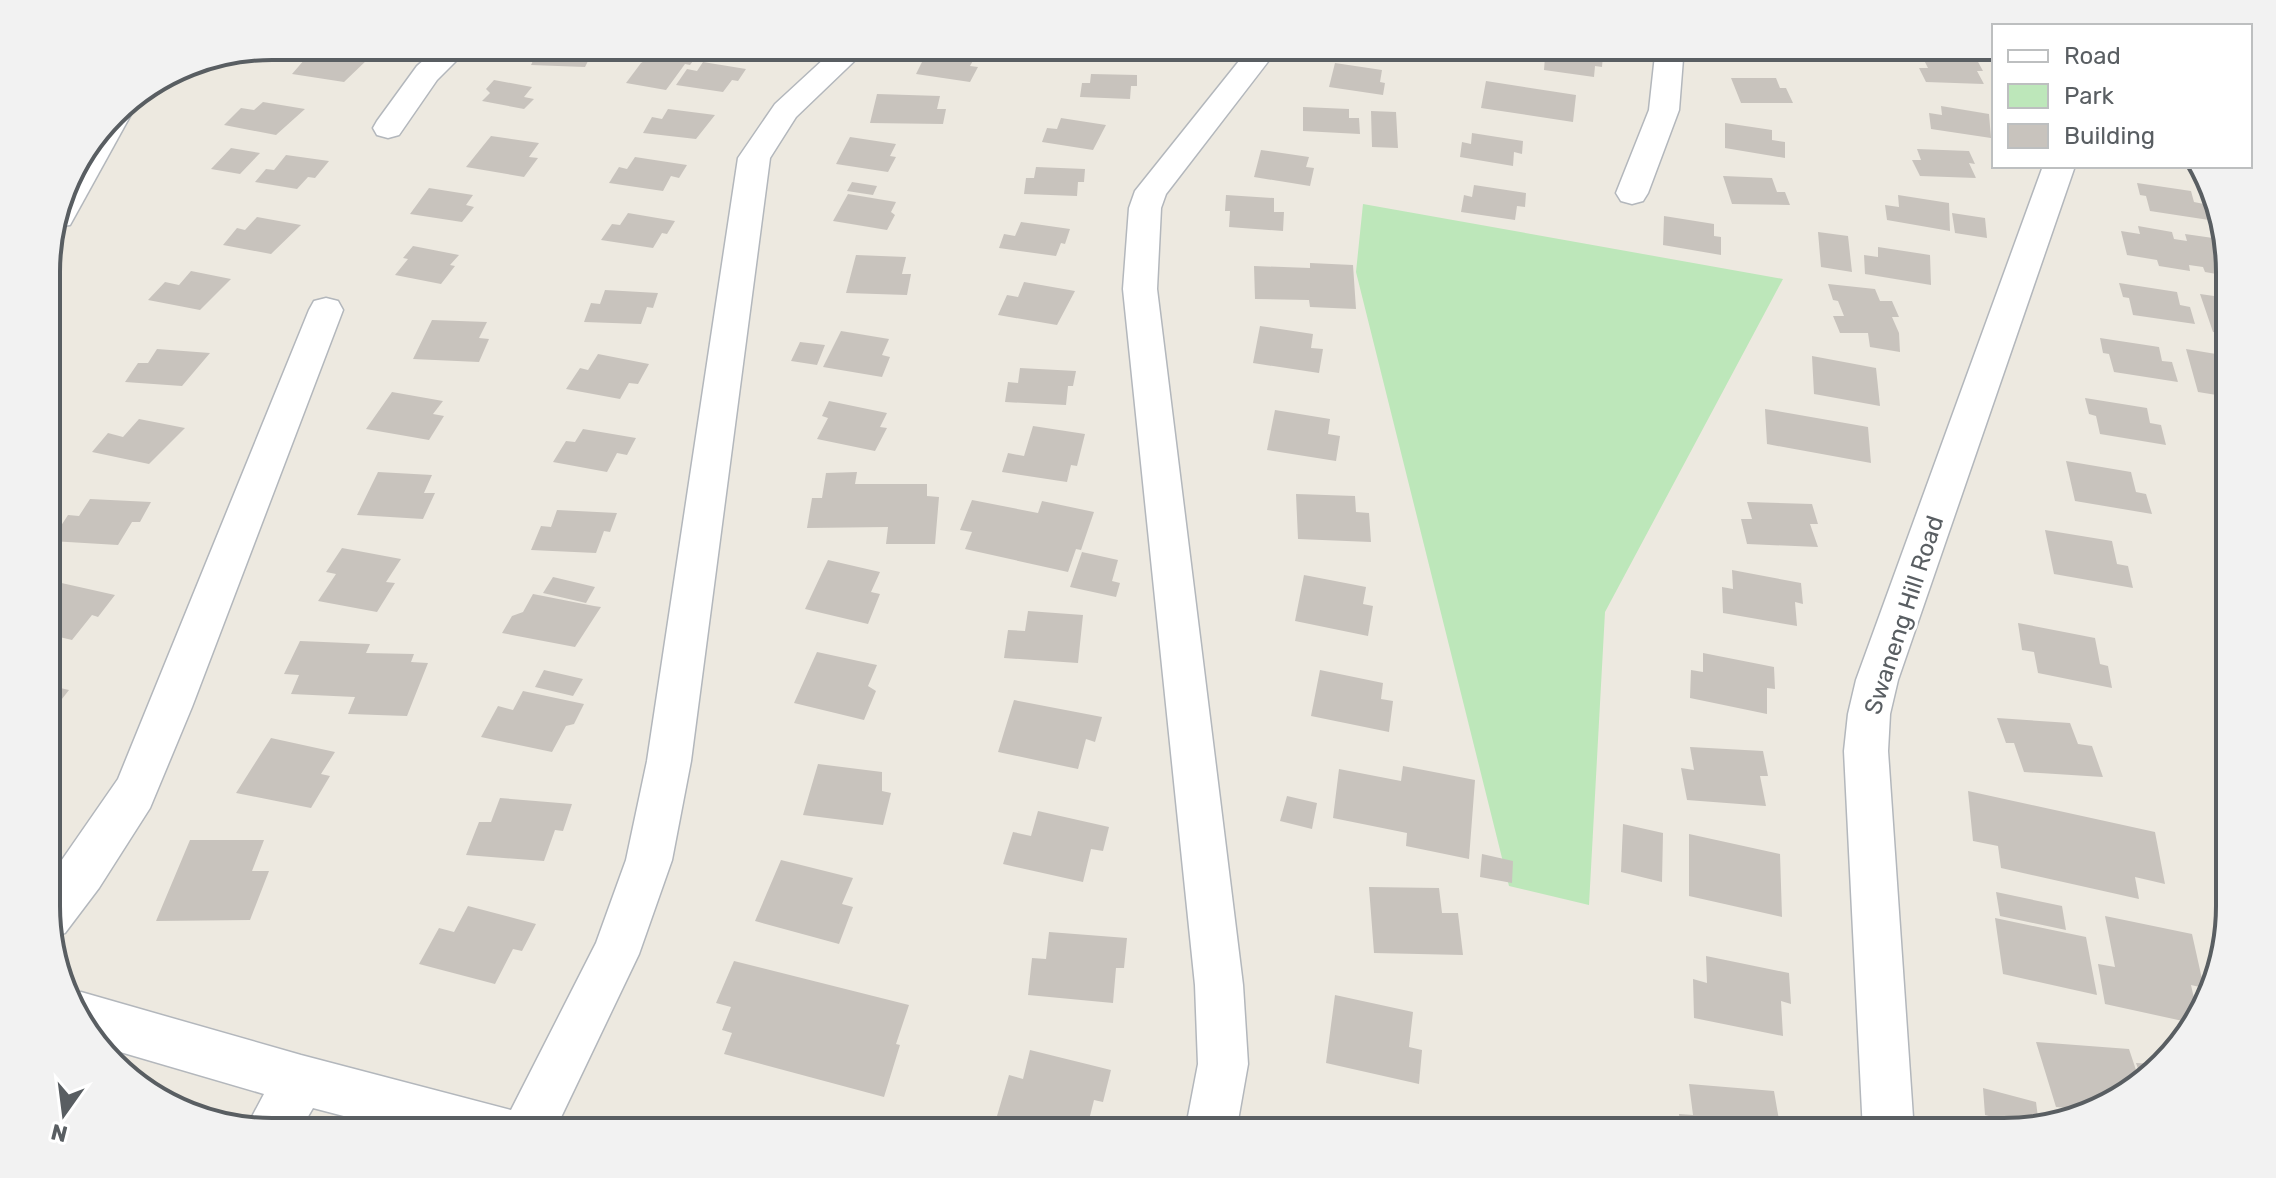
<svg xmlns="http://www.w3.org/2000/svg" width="2276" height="1178" viewBox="0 0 2276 1178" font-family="Rubik,sans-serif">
<rect width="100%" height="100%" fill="#ede9e0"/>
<!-- green -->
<path fill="#bde7ba" d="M1363,204L1783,279L1605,612L1589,905L1509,886L1356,272Z"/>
<!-- building -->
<path fill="#c8c3bd" d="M540,46H588L584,52L592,53L585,67L531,65Z
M1137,46H1185L1184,59L1136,58Z
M1362,46H1413L1411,55Z
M1734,46L1790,48L1791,62L1734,54Z
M663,48L698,54L690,65L685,64L666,90L626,83L641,63L646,60L653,61Z
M1554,48L1603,55L1602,67L1595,66L1594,77L1544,70L1545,57L1554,58Z
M928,50L975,57L970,66L978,67L970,82L916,74Z
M325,51L369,58L344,82L292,74L305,59L316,61Z
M1923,58L1977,60L1983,71H1977L1984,84L1926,82L1919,68H1928Z
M703,62L746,69L738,81L732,80L723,92L676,85L687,69L697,71Z
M1335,63L1382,70L1380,82L1385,83L1383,95L1329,87Z
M1091,74L1137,75V86H1131L1130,99L1080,97L1082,83H1090Z
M1731,78H1776L1780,88H1786L1793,103H1741Z
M494,80L532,87L524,97L534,99L524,109L482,101L490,93L486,89Z
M1486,81L1576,95L1573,122L1481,108Z
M877,94L940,96L937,109H946L943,124L870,123Z
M263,102L305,109L276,135L224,125L241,108L254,110Z
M1941,106L1989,114L1991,138L1931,129L1929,113L1942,115Z
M1303,107L1349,109V118H1359L1360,134L1303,131Z
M668,109L715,115L696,139L643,133L652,117L662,119Z
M1371,111L1396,112L1398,148L1372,147Z
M1061,118L1106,125L1093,150L1042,142L1047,128L1057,129Z
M1725,123L1772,130V140L1785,142V158L1725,148Z
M1472,133L1523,141L1522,154L1514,152L1513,166L1460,157L1462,142L1471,144Z
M491,136L539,143L529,157L538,158L524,177L466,167Z
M850,137L896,144L890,156L896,157L888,172L836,164Z
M231,148L260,153L240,174L211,169Z
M1917,149L1969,151L1975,164L1969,163L1976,178L1920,176L1912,160H1921Z
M1261,150L1309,157L1306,167L1314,168L1310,186L1254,177Z
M286,155L329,161L315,178L308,177L297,189L255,182L266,169L274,170Z
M635,157L687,165L679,178L671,176L663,191L609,183L619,167L627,169Z
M1036,167L1085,169L1084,182H1078L1077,196L1024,194L1026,178H1034Z
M1723,176L1772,178L1777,192H1785L1790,205L1732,204Z
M852,182L877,186L873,195L847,191Z
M2137,183L2191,191L2194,202L2204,204L2209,220L2150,211L2146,196L2140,195Z
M1474,185L1526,193L1525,207L1517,206L1515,220L1461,212L1464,195L1472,197Z
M429,188L473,195L466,205L474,207L462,222L410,214Z
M848,194L896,202L891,212L895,215L887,230L833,221Z
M1226,195L1274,198V212H1284L1283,231L1229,227L1230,211H1225Z
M1898,195L1949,203L1950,231L1887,220L1885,205L1899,207Z
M628,213L675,221L667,234L662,233L653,248L601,240L612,224L620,225Z
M1952,213L1985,218L1987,238L1955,233Z
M1664,216L1714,224V236L1721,237V255L1663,245Z
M257,217L301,225L271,254L223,245L237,228L245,230Z
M1021,222L1070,229L1065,244L1061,243L1056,256L999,248L1004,234L1015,236Z
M2138,226L2172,232L2174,239L2187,241L2185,234L2227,240L2228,276L2205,272L2203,267L2189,265L2190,271L2159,266L2157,260L2127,255L2121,231L2140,234Z
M1818,232L1848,236L1852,272L1821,267Z
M413,246L459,255L450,265L455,266L441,284L395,275L408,259L403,258Z
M1878,247L1930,255L1931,285L1865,274L1864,255L1878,257Z
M856,255L906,257L902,274H911L907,295L846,293Z
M1310,263L1353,265L1356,309L1310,307L1309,300L1255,299L1254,266L1310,268Z
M191,271L231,279L200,310L148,300L165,282L179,285Z
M1024,282L1075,291L1057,325L998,315L1007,295L1018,297Z
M2119,283L2177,292L2180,305L2190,307L2195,324L2133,315L2129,298L2123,297Z
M1828,284L1875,289L1880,301H1892L1899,317H1892L1899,333L1900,352L1870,347L1868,333H1840L1833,316H1844L1838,301L1833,300Z
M605,290L658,293L653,308L647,307L641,324L584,322L591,303L600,304Z
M2200,294L2228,298V334L2213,332Z
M432,320L487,322L479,338L489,339L479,362L413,359Z
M1260,326L1313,334L1311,348L1323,349L1319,373L1253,363Z
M841,331L889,339L882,355L890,357L882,377L823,367Z
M2100,338L2159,347L2162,361L2172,362L2178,382L2114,372L2109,354L2103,353Z
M800,342L825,345L817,365L791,361Z
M157,349L210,353L182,386L125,382L138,363H148Z
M2186,349L2228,356L2229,397L2198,392Z
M598,354L649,364L638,384L629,383L620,399L566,389L580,368L588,370Z
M1812,356L1876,368L1880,406L1814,394Z
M1020,368L1076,371L1073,386H1068L1066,405L1005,402L1008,382L1018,383Z
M392,392L443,401L433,414L444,416L429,440L366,429Z
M2085,398L2147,408L2150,423L2161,425L2166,445L2100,434L2096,416L2089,414Z
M829,401L887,413L880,427L887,428L875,451L817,439L828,418L822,416Z
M1765,409L1868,427L1871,463L1767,444Z
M1275,410L1330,419L1328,434L1340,436L1336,461L1267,450Z
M139,419L185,428L149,464L92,452L108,433L123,437Z
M1033,426L1085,434L1077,466L1071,465L1067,482L1002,472L1008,453L1024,456Z
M583,429L636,438L627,455L617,453L607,472L553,462L566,441L575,442Z
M2066,461L2131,472L2136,492L2146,494L2152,514L2075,501Z
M378,472L432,475L424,493H435L423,519L357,515Z
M857,472L855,484H927V496L939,497L935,544H886L888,527L807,528L812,498H822L826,473Z
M1296,494L1355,496L1356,512L1369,513L1371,542L1298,539Z
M90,499L151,502L140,522H132L118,545L51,541L68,515L79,516Z
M972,500L1038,513L1042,501L1094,512L1081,550L1076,549L1068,572L965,549L972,532L960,530Z
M1747,502L1812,504L1818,524H1810L1818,547L1747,544L1741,519H1752Z
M557,510L617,513L610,532L604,531L596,553L531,550L541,526L551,527Z
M2045,530L2112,541L2117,564L2128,566L2133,588L2054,574Z
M342,548L401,559L386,582L395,583L377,612L318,601L336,574L326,572Z
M1082,552L1118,560L1112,581L1120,583L1116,597L1070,587Z
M828,560L880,572L871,592L880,594L868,624L805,609Z
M1732,570L1801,583L1803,604L1795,602L1797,626L1723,613L1722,587L1733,589Z
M1304,575L1366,587L1363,604L1373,606L1368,636L1295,621Z
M553,577L595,587L586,603L543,593Z
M57,582L115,595L98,617L92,615L72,640L47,634V594Z
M533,594L594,606L601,607L575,647L502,633L512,616L523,612Z
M1028,611L1083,615L1078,663L1004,658L1008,630L1025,631Z
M2018,623L2095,638L2100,664L2108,666L2112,688L2038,673L2034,652L2022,650Z
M300,641L370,644L366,653L414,654L411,662L428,663L407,716L348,714L355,697L291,694L299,675L284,674Z
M817,652L877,665L868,686L876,691L864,720L794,703Z
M1703,653L1774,667L1775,689L1767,688V714L1690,698L1691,670L1703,672Z
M544,670L583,679L573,696L535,687Z
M1320,670L1383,683L1381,699L1393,701L1389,732L1311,716Z
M47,685L69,690L51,713H48Z
M523,691L584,704L574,724L566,726L552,752L481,737L498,706L513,710Z
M1014,700L1102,717L1095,742L1086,739L1078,769L998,752Z
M1997,718L2070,723L2078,744L2092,746L2103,777L2024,772L2014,743H2006Z
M271,738L335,752L321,774L330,776L311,808L236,793Z
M1690,747L1763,751L1768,776H1760L1766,806L1687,800L1681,768L1694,770Z
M818,764L882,772V791L891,793L883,825L803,815Z
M1403,766L1475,780L1469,859L1406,846L1407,833L1333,818L1339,769L1401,781Z
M1968,791L2155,832L2165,884L2135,877L2139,899L2001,868L1998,846L1973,841Z
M1287,796L1317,803L1312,829L1280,821Z
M500,798L572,804L563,831L555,830L544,861L466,855L479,822H491Z
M1038,811L1109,827L1103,851L1091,849L1083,882L1003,864L1013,832L1031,836Z
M1623,824L1663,833L1662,882L1621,872Z
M1689,834L1780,854L1782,917L1689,896Z
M190,840H264L252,871H269L250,920L156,921Z
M1482,854L1513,861L1512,883L1480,877Z
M781,860L853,878L842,904L853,907L839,944L755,921Z
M1369,887L1439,888L1442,913H1458L1463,955L1374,953Z
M1996,892L2062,906L2066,930L2000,916Z
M468,906L536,924L522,951L513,949L495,984L419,964L439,928L454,932Z
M2105,916L2192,934L2204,988L2191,985L2198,1016L2192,1023L2105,1004L2098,964L2115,967Z
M1995,918L2086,937L2097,995L2003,974Z
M1049,932L1127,938L1124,968H1116L1113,1003L1028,995L1032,958L1046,959Z
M1706,956L1789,973L1791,1004L1781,1001L1783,1036L1694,1018L1693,979L1707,983Z
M734,961L909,1005L896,1044L900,1045L884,1097L724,1054L732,1033L722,1030L731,1007L716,1003Z
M1335,995L1413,1012L1409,1047L1422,1050L1419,1084L1326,1063Z
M2036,1042L2129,1049L2140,1082L2129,1094L2084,1109L2056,1107Z
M1030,1050L1111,1070L1103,1102L1094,1100L1086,1132H1057L997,1116L1009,1075L1023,1079Z
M2136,1063L2156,1064L2142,1080Z
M1689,1084L1774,1091L1780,1126L1771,1124L1772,1132H1681L1679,1114L1693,1115Z
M1983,1088L2036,1102L2039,1125L2032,1127L1985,1115Z"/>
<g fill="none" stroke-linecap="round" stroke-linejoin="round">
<defs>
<path id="minor" d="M440,46H471L437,80L399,135L388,138L377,135L373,128L377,121L417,66Z
M838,46H870L796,117L770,158L691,761L672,860L639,954L554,1132H405L313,1108L299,1132H272L247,1126L264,1094L93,1044L72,995L81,992L301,1055L511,1110L596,943L626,860L647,761L738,158L775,104Z
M1251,46H1280L1166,194L1161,208L1157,289L1243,985L1248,1064L1236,1132H1185L1198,1064L1195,985L1123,289L1129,208L1135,191Z
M1656,46H1684L1679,110L1648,193L1643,201L1632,204L1621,201L1616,193L1649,110Z
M2043,166H2075L1898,680L1890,714L1888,751L1914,1132H1863L1844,751L1848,714L1856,680Z
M326,298L338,301L343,310L192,707L150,808L99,888L65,933L49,940L48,880L118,779L309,310L314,301Z"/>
<path id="tertiary" d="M125,101L134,109L75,216L70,225L54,227L69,172Z"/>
</defs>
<!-- minor casing -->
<use href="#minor" stroke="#b3b7bc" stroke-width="3"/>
<!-- tertiary casing -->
<use href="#tertiary" stroke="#b3b7bc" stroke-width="3"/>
<!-- minor -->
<use href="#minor" fill="#fff" fill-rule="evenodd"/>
<!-- tertiary -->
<use href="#tertiary" fill="#fff" fill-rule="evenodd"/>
</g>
<g text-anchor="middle" stroke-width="6" stroke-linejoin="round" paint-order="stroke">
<!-- street labels -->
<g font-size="24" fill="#595e62" stroke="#fff">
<text transform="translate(1904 615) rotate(-72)" y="8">Swaneng Hill Road</text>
</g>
</g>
<!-- crop -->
<path d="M0 0H2276V1178H0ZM272 60H2004A212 212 0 0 1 2216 272V906A212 212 0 0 1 2004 1118H272A212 212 0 0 1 60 906V272A212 212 0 0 1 272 60Z" fill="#f2f2f2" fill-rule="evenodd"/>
<path fill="none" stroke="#595e62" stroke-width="4" d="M272 60H2004A212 212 0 0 1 2216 272V906A212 212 0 0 1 2004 1118H272A212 212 0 0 1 60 906V272A212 212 0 0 1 272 60Z"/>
<!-- legend -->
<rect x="1992" y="24" width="260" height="144" fill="#ffffff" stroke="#bdbfc0" stroke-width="2"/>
<rect x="2008" y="50" width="40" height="12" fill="#ffffff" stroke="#bdbfc0" stroke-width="2"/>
<text x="2064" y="64" font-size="24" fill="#595e62">Road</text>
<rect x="2008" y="84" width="40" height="24" fill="#bde7ba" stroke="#bdbfc0" stroke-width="2"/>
<text x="2064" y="104" font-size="24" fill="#595e62">Park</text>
<rect x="2008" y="124" width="40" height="24" fill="#c8c3bd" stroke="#bdbfc0" stroke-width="2"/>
<text x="2064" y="144" font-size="24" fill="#595e62">Building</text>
<!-- north arrow -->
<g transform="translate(64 1114) rotate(194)" stroke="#ffffff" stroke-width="6" paint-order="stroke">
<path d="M0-6L14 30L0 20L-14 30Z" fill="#595e62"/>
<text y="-12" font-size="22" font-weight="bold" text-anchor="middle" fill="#595e62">N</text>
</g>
</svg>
